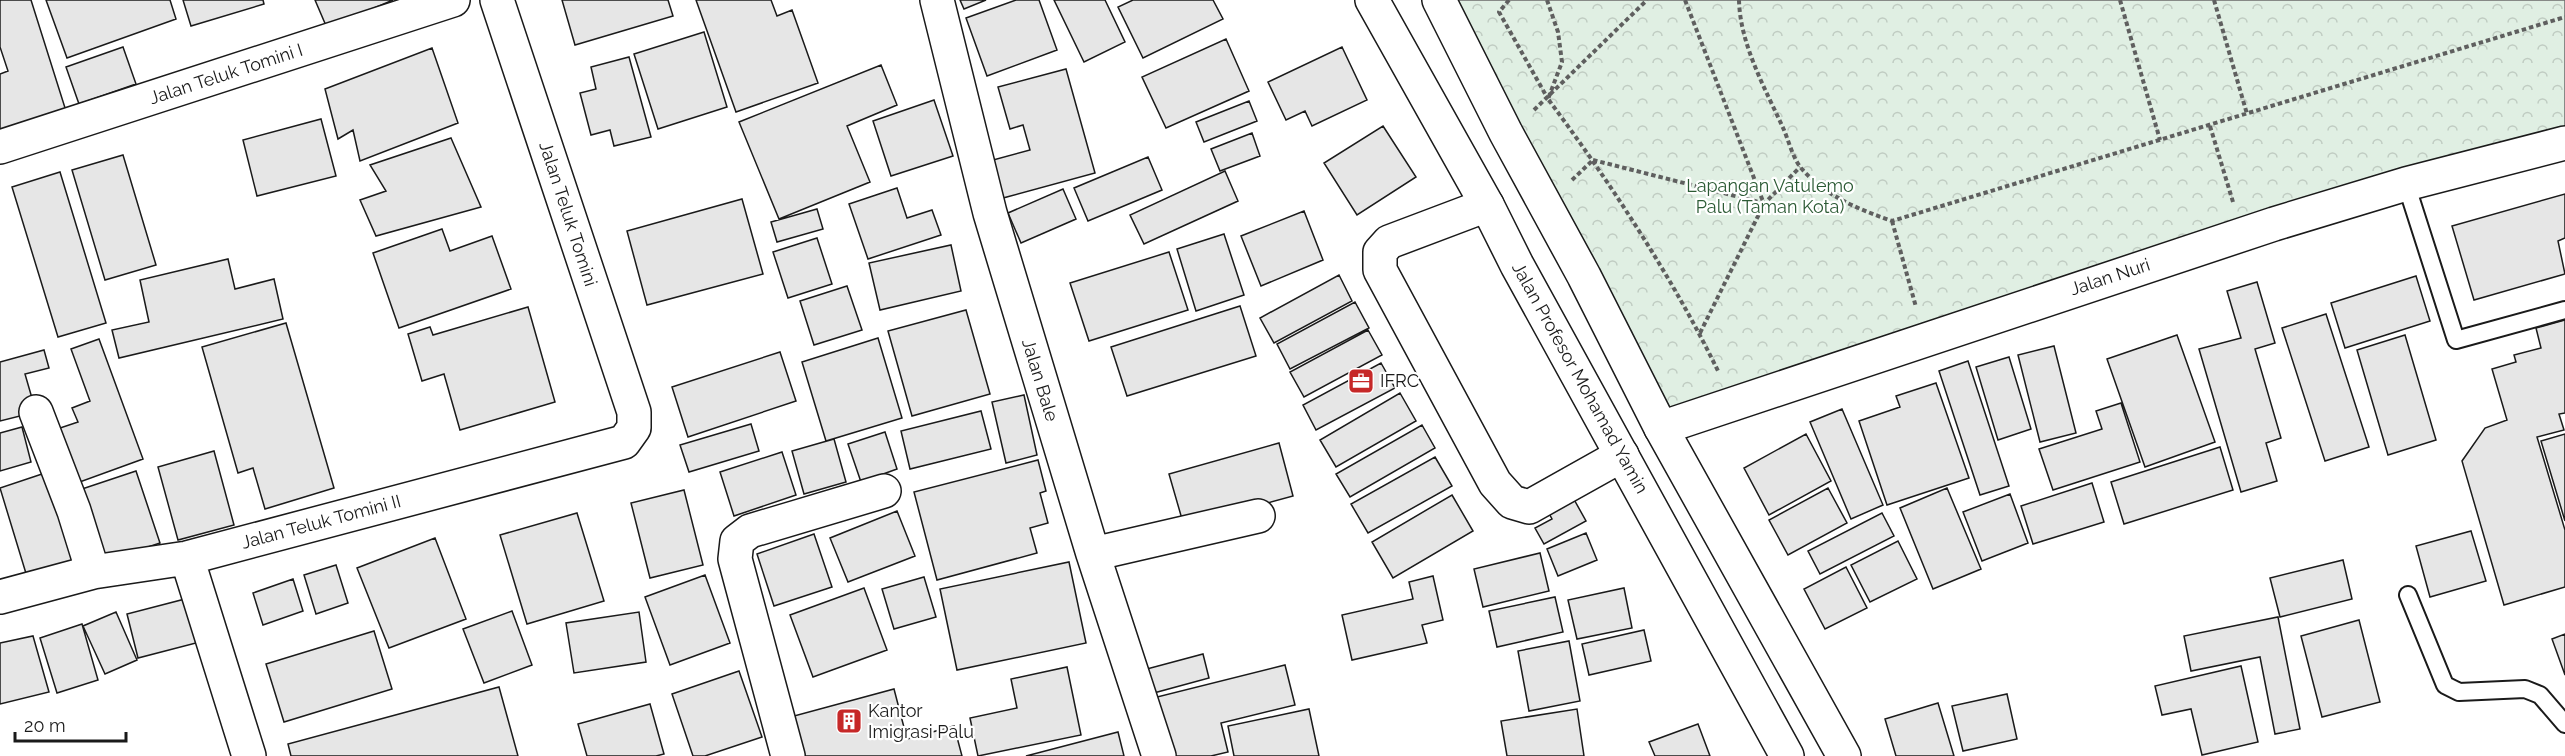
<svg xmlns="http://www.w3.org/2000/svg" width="2565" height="756" viewBox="0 0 2565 756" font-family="Raleway,sans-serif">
<defs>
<pattern id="forest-crowns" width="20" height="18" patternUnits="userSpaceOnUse" patternTransform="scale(1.5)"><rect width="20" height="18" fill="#e0efe3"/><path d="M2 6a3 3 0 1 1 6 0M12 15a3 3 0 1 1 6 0" fill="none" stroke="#c0ccc2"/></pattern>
</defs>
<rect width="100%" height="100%" fill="#fff"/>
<!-- forest -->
<path fill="url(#forest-crowns)" stroke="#6a6a6a" stroke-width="1.5" d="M1449,0H2565V154L2278,236L1675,434Z"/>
<!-- building -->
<path fill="#e6e6e6" stroke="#1a1a1a" stroke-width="1.5" d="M0,0H31L66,111L0,132V74L8,71L0,47Z
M46,0H170L176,19L67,58Z
M183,0H263L264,4L191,26Z
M315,0H393L327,28Z
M562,0H668L673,16L575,45Z
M696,0H771L777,16L792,10L818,83L736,112Z
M960,0H986L964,9Z
M1016,0H1039L1057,50L987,76L966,18Z
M1054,0H1105L1125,42L1084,62Z
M1133,0H1213L1223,19L1143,58L1118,7Z
M704,32L727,107L658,129L634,54Z
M1226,39L1249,91L1166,128L1142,77Z
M123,47L136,84L79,104L66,67Z
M1342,47L1367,100L1312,126L1305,111L1286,120L1268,82Z
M432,48L458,123L360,161L353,130L338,139L325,89Z
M629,57L651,137L614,146L610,130L591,135L580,93L596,89L591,67Z
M881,65L897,105L847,126L870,182L779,219L739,122Z
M1066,69L1095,173L1003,198L993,160L1030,150L1023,125L1010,129L998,87Z
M934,100L953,156L891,176L873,121Z
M1249,101L1257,121L1204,142L1196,122Z
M321,119L336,176L257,196L243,140Z
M1383,126L1416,177L1357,215L1324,163Z
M1252,133L1260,156L1220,171L1211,149Z
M451,138L481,207L376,236L360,200L386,191L370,165Z
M123,155L156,265L105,280L72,170Z
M1148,157L1162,190L1088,221L1074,188Z
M1225,171L1238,201L1144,244L1130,215Z
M60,172L106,323L58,337L12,187Z
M897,188L907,218L932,210L941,235L868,259L849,204Z
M1063,189L1076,219L1021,243L1008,213Z
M2565,194V238L2558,241L2565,274L2474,300L2452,226Z
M742,199L763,274L647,305L627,231Z
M817,209L823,229L777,242L771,222Z
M1304,211L1323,260L1261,286L1241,236Z
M442,229L450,251L492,236L511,289L399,328L373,253Z
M1224,234L1244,295L1196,311L1177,249Z
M817,238L832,284L788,298L773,252Z
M951,245L961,291L880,310L869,263Z
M1169,252L1188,310L1089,341L1070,283Z
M228,259L235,289L274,279L283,319L119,358L112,330L149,322L140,280Z
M1339,275L1352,301L1274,343L1260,318Z
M2416,276L2430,321L2345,348L2331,303Z
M2257,282L2275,343L2255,349L2281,438L2266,443L2277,481L2241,492L2199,349L2241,338L2227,291Z
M847,286L862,330L814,345L800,301Z
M1355,302L1369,328L1290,369L1277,344Z
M1240,306L1256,356L1127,396L1111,347Z
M528,307L555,402L460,430L444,374L422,381L408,334L430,327L433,335Z
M966,310L990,394L912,416L888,331Z
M2326,314L2369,447L2325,461L2282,328Z
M2565,320V413L2559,414L2564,430L2537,437L2565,530V587L2504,605L2462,461L2485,428L2507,420L2492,369L2516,362L2514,355L2541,348L2536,328Z
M286,323L334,488L265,509L253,468L238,473L202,347Z
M1368,330L1382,355L1304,397L1290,372Z
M2177,335L2215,442L2145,467L2107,359Z
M2405,335L2436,440L2388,455L2357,350Z
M878,338L902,418L826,441L802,362Z
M99,339L143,459L66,487L60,428L78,422L72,408L90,401L71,349Z
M2054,346L2076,433L2040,442L2018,355Z
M44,350L49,368L25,374L36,412L0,421V362Z
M780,352L796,401L688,437L672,387Z
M2009,357L2031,429L1998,440L1976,367Z
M1968,361L2009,486L1980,495L1939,371Z
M1381,363L1395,388L1316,430L1303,405Z
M1936,383L1969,478L1887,505L1859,421L1900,407L1896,396Z
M1400,393L1416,421L1336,467L1320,440Z
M1024,395L1037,455L1006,463L992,402Z
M2121,403L2140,462L2053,490L2039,449L2102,429L2096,411Z
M1842,409L1883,505L1851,519L1810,422Z
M981,411L991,449L910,469L901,431Z
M751,424L759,451L689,472L680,445Z
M1422,425L1435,448L1350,497L1336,474Z
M22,427L31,462L0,471V433Z
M885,432L897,469L861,482L848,444Z
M1806,434L1831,481L1769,515L1744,468Z
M2565,434V521L2541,441Z
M834,439L846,482L804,494L792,451Z
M1279,443L1293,496L1184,526L1169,474Z
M2220,447L2233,490L2124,524L2111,482Z
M214,451L234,525L178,540L158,467Z
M782,452L796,495L734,516L720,472Z
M1435,457L1452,486L1368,533L1351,504Z
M1038,460L1046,491L1040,493L1048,523L1030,528L1037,553L937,580L914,492Z
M51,471L82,562L28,580L0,488Z
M136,471L160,543L103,562L79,490Z
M2092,483L2104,522L2033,544L2021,506Z
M1828,488L1847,523L1788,555L1769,520Z
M1947,488L1981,569L1933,589L1900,508Z
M684,490L703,565L650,578L631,503Z
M1571,494L1586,521L1544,544L1535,528L1552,519L1546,508Z
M2010,494L2028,543L1982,561L1963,512Z
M1452,495L1473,531L1393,578L1372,542Z
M897,511L915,556L848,582L830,538Z
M577,513L604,601L527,624L500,535Z
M1882,513L1894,536L1820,574L1808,551Z
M2471,531L2486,581L2430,597L2416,546Z
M1586,533L1597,560L1558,576L1547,549Z
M814,534L832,587L774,606L757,554Z
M435,538L466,619L389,648L357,568Z
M1898,541L1917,579L1870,602L1851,565Z
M1540,553L1549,591L1483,607L1474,569Z
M2343,560L2352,599L2280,617L2270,578Z
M1069,562L1086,643L957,670L940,589Z
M336,565L348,603L316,614L304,575Z
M1846,567L1867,608L1825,629L1804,589Z
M705,575L730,643L670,665L645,597Z
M1433,576L1443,620L1422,625L1427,643L1352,660L1342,615L1413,599L1409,582Z
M924,577L936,617L894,629L882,589Z
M293,579L303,611L263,625L253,593Z
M864,588L887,650L813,677L790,615Z
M1624,588L1632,628L1577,639L1568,600Z
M1555,597L1563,632L1497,647L1489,611Z
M185,599L196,643L138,658L127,614Z
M512,611L532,665L484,683L463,629Z
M116,612L137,660L105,674L83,626Z
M639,612L646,662L574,673L566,623Z
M2278,617L2300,729L2275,734L2260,657L2191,671L2184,636Z
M2359,620L2380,702L2322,717L2301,636Z
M82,624L98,680L57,693L40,638Z
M1644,630L1651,661L1589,675L1582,644Z
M374,631L392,689L284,722L266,664Z
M2565,634V675L2552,639Z
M33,636L49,692L0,704V643Z
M1569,641L1580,701L1529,711L1518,651Z
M1203,654L1209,678L1150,694L1143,670Z
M1285,665L1295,705L1221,723L1228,752L1211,756H1171L1157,697Z
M2241,666L2258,742L2202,755L2191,709L2162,715L2155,686Z
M1067,667L1081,735L978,756L970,718L1017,708L1011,679Z
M739,671L762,737L705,756H693L672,694Z
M499,687L518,756H291L288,744Z
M894,689L907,739L954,726L962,756H805L794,716Z
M2007,694L2017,739L1963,751L1952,706Z
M1938,703L1954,756H1896L1885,719Z
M650,704L664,754L656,756H587L578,724Z
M1309,709L1319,756H1234L1228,726Z
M1577,709L1584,756H1507L1501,721Z
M1698,724L1710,756H1655L1649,742Z
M1118,732L1124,756H1026Z"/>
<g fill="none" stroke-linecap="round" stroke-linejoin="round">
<defs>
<path id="service" d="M2406,184L2456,340L2565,310
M2408,595L2445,685L2459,692L2525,689L2540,695L2565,724"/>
<path id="minor" d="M937,0L990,213L1093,554L1159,756
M0,147L453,0
M1487,205L1389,242L1380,252V270L1495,483L1512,502L1529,507L1622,455
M36,412L74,511L93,572
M1661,428L2274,224L2406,184L2565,143
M1093,554L1258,516
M187,558L249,756
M0,597L93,572L187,558L624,442L634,428V412L497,0
M788,756L735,559L737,541L750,531L884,491"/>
<path id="primary" d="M1372,0L1487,205L1517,265L1787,756
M1439,0L1506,133L1584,276L1661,428L1844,756"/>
</defs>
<!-- service casing -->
<use href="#service" stroke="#1a1a1a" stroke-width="20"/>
<!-- minor casing -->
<use href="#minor" stroke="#1a1a1a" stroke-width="36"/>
<!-- primary casing -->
<use href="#primary" stroke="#1a1a1a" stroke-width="36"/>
<!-- path -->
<path stroke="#5f5f5f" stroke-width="4" stroke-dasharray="4.5 3" stroke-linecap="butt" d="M1509,0L1499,12L1548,99
M1547,0L1558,32L1562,62L1548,99C1610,182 1674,280 1719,373
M1685,0L1764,204
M1739,0C1740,45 1766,90 1784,130C1789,142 1793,158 1801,168C1825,196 1858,209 1892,221L2565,17
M2120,0L2160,140
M2214,0L2247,114
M1534,110L1647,0
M2210,126L2233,202
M1593,160L1763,203
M1572,180L1593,160
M1892,221L1916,307
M1700,333L1764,204L1800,167"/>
<!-- service -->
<use href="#service" stroke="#fff" stroke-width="16"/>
<!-- minor -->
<use href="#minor" stroke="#fff" stroke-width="33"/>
<!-- primary -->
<use href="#primary" stroke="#fff" stroke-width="33"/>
</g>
<!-- icons -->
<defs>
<symbol id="office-square" viewBox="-11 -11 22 22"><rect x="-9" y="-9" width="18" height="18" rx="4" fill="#c62828" stroke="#fff"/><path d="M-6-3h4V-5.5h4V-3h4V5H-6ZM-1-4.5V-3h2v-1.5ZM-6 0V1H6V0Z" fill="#fff"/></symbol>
<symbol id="building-square" viewBox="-11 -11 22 22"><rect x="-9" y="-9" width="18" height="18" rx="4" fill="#c62828" stroke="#fff"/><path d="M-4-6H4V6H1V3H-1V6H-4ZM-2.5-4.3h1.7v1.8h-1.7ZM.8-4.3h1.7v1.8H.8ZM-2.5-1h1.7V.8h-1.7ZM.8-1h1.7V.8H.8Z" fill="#fff"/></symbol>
</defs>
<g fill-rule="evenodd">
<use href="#office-square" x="1346" y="366" width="30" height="30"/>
<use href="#building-square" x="834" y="706" width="30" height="30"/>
</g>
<g text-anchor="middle" stroke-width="4.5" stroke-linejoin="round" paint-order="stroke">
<!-- street labels -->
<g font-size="18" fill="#1a1a1a" stroke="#fff">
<text transform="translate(226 74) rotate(-18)" y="6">Jalan Teluk Tomini I</text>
<text transform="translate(568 214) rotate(72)" y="6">Jalan Teluk Tomini</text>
<text transform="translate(2110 277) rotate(-18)" y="6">Jalan Nuri</text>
<text transform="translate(1580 378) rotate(61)" y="6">Jalan Profesor Mohamad Yamin</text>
<text transform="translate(1040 380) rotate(73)" y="6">Jalan Bale</text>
<text transform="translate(321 522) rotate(-15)" y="6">Jalan Teluk Tomini II</text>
</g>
<!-- park labels -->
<g font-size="18" fill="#2b5a34" stroke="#fff">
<text x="1770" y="192">Lapangan Vatulemo<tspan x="1770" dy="21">Palu (Taman Kota)</tspan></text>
</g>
<!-- poi labels -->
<g font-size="18" fill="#1a1a1a" stroke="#fff" text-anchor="start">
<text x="1380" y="387">IFRC</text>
<text x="868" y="717">Kantor<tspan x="868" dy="21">Imigrasi Palu</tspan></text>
</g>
</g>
<!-- scale -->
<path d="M15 732v9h111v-9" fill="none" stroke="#1a1a1a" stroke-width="3"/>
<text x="24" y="732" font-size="18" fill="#1a1a1a" stroke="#ffffff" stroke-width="4.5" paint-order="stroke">20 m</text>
</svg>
